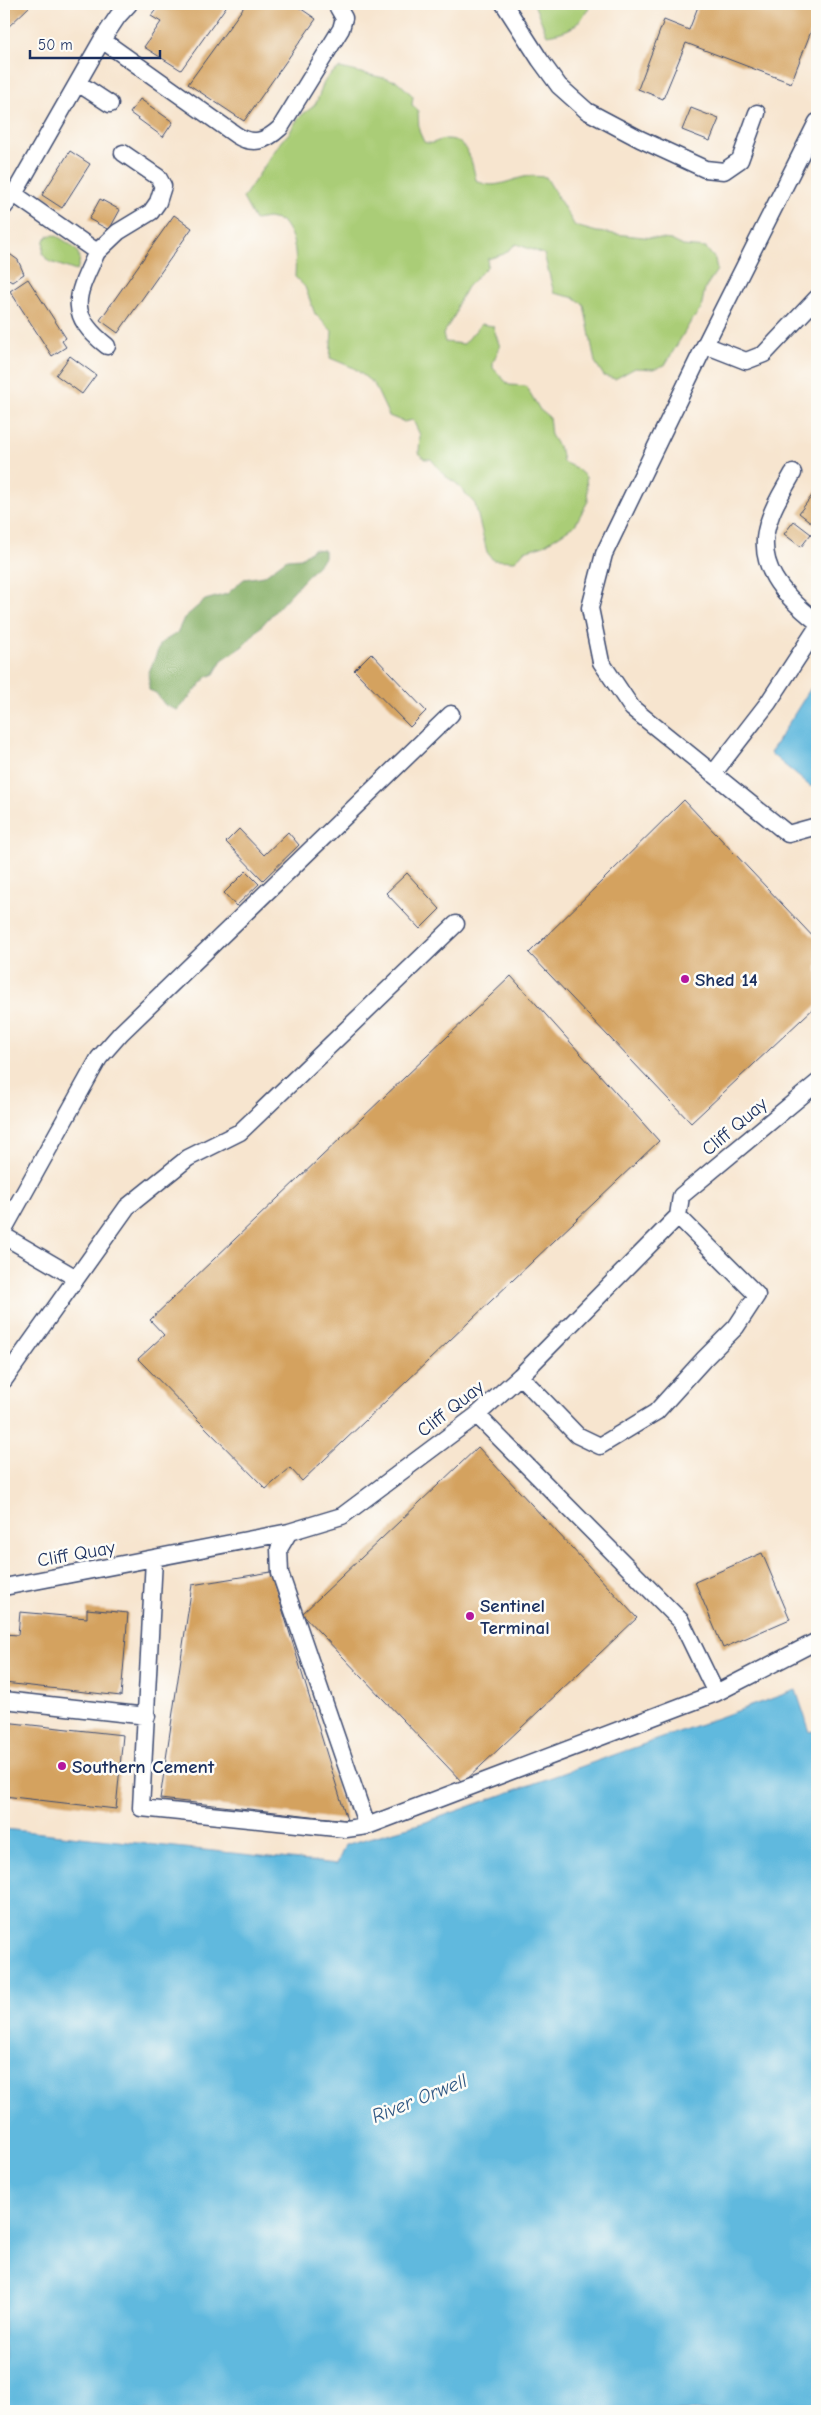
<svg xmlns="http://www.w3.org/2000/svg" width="821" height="2415" viewBox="0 0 821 2415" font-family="'Comic Neue',sans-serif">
<rect width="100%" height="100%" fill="#fdfcf7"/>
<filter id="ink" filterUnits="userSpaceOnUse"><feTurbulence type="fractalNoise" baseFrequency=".02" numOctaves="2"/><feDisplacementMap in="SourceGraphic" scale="10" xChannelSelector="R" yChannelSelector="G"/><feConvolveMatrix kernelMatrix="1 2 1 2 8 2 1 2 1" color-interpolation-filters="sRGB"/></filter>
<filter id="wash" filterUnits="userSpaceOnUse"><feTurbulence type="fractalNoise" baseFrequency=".0096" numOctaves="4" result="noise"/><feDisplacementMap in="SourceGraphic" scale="20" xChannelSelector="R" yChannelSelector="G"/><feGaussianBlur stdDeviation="1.12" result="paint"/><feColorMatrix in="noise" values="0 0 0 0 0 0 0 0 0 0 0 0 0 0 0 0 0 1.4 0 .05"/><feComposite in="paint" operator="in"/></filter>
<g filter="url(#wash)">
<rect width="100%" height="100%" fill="#f7e5cf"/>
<!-- green -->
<path fill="#aacd77" stroke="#627e6a" d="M534,4H591C579,26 571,31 547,35Z
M340,68L397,81L413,96L412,105L418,110L419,131L424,142C434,146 437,139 447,139C469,139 472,163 476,180C494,192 511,178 530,176C535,176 541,177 546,177L575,226L597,232L671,240L683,246L706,248L715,259L717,270L705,288L701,309L690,323L665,365L654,369L635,368L615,379L604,376L595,362L584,305L575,298L554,293L544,254L516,244L504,254L488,259L487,267L467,287L457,305L456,313L443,334L445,342L464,344L481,324L493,326L500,347L493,362V368L509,385L526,386L540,410L549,417L551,435L561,451L563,462L576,468L586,477L588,501L575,525L544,545L524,551L515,561L493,560L487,552L475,504L456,483L445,476L431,459H424L419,453L420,435L413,420L404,422L389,416L374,384L354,368L330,358L332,331L315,314L305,287L295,277C296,255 297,239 282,221L268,218L255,220L243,198L282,140C293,132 292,124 301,116C306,111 313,108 316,103C324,85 321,79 340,68Z
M55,235C70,244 87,252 76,271L48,261L43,254L44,240L48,236Z"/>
<!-- forest -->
<path fill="#87b068" stroke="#517063" d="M313,549L324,550V558L243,646L222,660L214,674L207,677L180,708L177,710L165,705L156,693L149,690V672L161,643L177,633L184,618L205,600L227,594L244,579L264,576L287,559L301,558Z"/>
<!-- water -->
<path fill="#60b9de" stroke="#3e749e" d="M817,678V780L811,787L770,753Z
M796,1690L810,1732L817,1730V2411H4V1829L337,1864L345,1845L426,1822Z"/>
<g id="blocks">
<!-- building -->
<path fill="#d4a25f" d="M11,4L31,5L5,30L4,10Z
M160,4H228L181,70L144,47L161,22L151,16Z
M246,4H294L316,19L244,121L188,84Z
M699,4H817V16L791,83L686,43L663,99L638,89L664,20L689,30Z
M140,99L173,122L163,137L130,113Z
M691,108L719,119L710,141L682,130Z
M70,151L90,164L62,208L42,195Z
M100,199L120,210L109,230L89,219Z
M174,215L192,228L118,333L100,320Z
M4,250L18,260L24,274L12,282L4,277Z
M28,279L66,338L62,341L66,347L52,356L10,291Z
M70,356L96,375L82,394L56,375Z
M817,489V527L799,513Z
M794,521L811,534L801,547L784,534Z
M371,653L426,711L410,727L354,670Z
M684,800L817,941V1005L691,1123L529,953Z
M239,829L264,855L288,832L299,845L263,880L226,842Z
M246,871L259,884L236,906L224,893Z
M407,873L440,909L420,929L386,893Z
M511,976L659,1141L302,1481L290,1468L266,1489L138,1359L164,1335L150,1320Z
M478,1447L637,1618L463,1783L302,1614Z
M762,1553L790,1619L723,1648L695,1582Z
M271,1572L347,1820L160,1799L192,1585Z
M87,1609L128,1613L121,1696L4,1683V1634L18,1635L20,1612L87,1618Z
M4,1722L123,1735L116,1809L4,1796Z"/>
</g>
</g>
<g filter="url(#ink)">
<use href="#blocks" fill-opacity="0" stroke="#3c4a6f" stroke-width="1"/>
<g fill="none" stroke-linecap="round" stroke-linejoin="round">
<defs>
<path id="minor" d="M504,4L540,60L559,86L587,111L640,139L705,169L724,171L740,160L757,113
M102,40L236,135C253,146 266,141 280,128L341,29L344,18L336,4
M78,83L110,104
M817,122L705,345L604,554L590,608L601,662L632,708L788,834L817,826
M14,194L97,252C77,295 65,313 107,346
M4,207L14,194L102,40L118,16L129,4
M97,252L118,232L151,212L158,202L163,186L158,177L123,153
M705,345L746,361L764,354L817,298
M793,473C785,488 775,502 770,518C752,564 784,596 817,622
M713,774L768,703L817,628
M4,1229L99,1058L121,1033L451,714
M4,1236L76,1278
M520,1376L577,1435L600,1446L656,1412L705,1358L736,1327L757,1295L678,1216
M4,1380L127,1207L188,1158L240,1132L456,924
M289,1532L279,1549L280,1573L367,1826L716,1693L681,1621L477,1415
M154,1559L141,1808L346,1829L367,1826
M4,1587L289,1532L342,1516L477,1415L520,1376L678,1216L681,1196L817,1083
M716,1693L817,1641
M4,1700L147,1716"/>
</defs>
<!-- minor casing -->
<use href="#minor" stroke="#3c4a6f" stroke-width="19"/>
<!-- minor -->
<use href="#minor" stroke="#fff" stroke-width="16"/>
</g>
</g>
<!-- markers -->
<g fill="#b5179e" stroke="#fdfcf7" stroke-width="2">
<circle cx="685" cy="979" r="5"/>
<circle cx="470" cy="1616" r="5"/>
<circle cx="62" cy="1766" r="5"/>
</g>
<g text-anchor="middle" stroke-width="5" stroke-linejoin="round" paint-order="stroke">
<!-- poi labels -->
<g font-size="19" font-weight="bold" fill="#1b2f5e" stroke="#fdfcf7" text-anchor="start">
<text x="695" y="986">Shed 14</text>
<text x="480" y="1612">Sentinel<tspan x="480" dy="22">Terminal</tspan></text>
<text x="72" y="1773">Southern Cement</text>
</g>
<!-- street labels -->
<g font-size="19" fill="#1b2f5e" stroke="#fdfcf7">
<text transform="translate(734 1126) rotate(-40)" y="7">Cliff Quay</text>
<text transform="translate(450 1408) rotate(-38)" y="7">Cliff Quay</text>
<text transform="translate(76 1553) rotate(-10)" y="7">Cliff Quay</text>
</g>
<!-- water labels -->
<g font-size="20" font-style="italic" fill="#305884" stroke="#fdfcf7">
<text transform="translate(419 2098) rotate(-22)" y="7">River Orwell</text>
</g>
</g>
<!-- margin -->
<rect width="821" height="2415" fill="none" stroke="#fdfcf7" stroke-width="20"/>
<!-- scale -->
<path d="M30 50v8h130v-8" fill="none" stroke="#1b2f5e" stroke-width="2.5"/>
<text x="38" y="50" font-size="15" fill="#1b2f5e" stroke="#fdfcf7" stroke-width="4" paint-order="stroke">50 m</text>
</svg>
